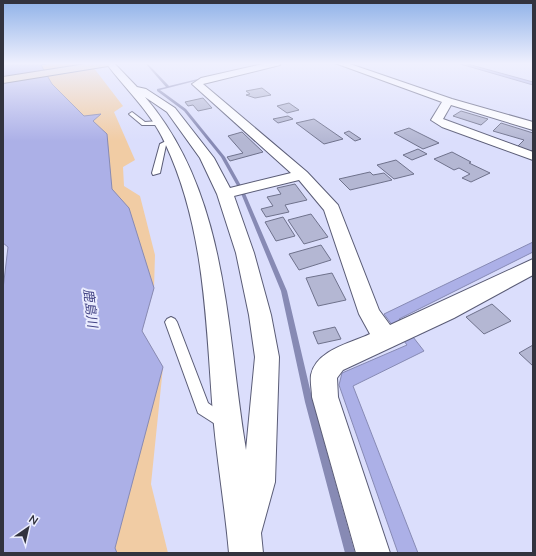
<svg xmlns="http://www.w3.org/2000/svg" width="536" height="556" viewBox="0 0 536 556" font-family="'Nunito Sans','Noto Sans JP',sans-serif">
<rect width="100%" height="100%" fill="#dbdefc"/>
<!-- green -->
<path fill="#f1cca4" d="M24,63H90L123,106L114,112L135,160L123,167L124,186L140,196L155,255L154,288L142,331L163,367L151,484L168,553H73Z"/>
<!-- water -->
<path fill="#acb0e7" stroke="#878ab4" d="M3,63H53L41,65L52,84L84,116L101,114L93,121L107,134L112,189L129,208L154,288L142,331L163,367L115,548L117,553H3V289L8,247L3,243Z
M457,63H464L533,82V85Z
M533,242V252L399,319L424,351L353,386L418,553H398L339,385L342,373L407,345L384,314Z"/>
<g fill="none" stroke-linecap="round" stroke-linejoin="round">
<!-- stream -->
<path fill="#878ab4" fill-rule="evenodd" d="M145,63H147L169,86L206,77L207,78L160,90L186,109L225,157L244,191L287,291L313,402L355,553H345L305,402L281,291L240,191L221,157L184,111L157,91V89L166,87Z"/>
</g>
<!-- building -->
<path fill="#b4b7d3" stroke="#6f728c" d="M262,88L271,95L255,98L246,95L250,94L246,91Z
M203,98L212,108L198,111L193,105L188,106L185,102Z
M289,103L299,110L287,113L277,106Z
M461,111L488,119L481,125L453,116Z
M288,116L293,119L278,123L273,119Z
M314,119L343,139L324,144L296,123Z
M501,123L533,133V149L530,152L516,148L524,140L493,131Z
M409,128L439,143L423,149L394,133Z
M349,131L361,139L355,141L344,133Z
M242,132L263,152L230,161L227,157L243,153L228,136Z
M418,149L427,154L412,160L403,155Z
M452,152L471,162L469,163L490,173L471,182L462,178L470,174L459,168L454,170L434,159Z
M396,160L414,174L394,179L377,165Z
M370,172L373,175L384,173L392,180L350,190L339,179Z
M295,184L307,200L285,205L289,212L266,217L261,209L273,206L267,197L281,194L277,188Z
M311,214L328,237L304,244L288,220Z
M283,217L295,236L276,241L265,222Z
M321,245L331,260L299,270L289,254Z
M332,273L346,300L318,306L306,278Z
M492,304L511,321L484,334L466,317Z
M335,327L341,339L318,344L313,332Z
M533,345V366L519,353Z"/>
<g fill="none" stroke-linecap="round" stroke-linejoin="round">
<defs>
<path id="lane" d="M132,112L145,122L159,121L162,123L159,125H142L130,115L129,114Z
M168,140L173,141L166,145L160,173L153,175L152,173L160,144Z
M171,317L175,319L177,322L208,403L228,417L230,422L228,427L223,429L198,413L165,322L167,319Z"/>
<path id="street" d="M106,63H114L137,87L146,89L175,108L214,158L230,188L291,173L192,84L201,78L267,63H281L280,65L203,84L307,172L338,205L379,310L390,325L533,259V275L454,318L343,370L337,378L338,397L390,553H356L312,397C312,390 310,382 311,375C316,350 351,343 370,334L359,314L324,210L299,180L234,196L254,253L271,315L279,357L275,482L261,533L263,553H229C225,507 217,461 213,415C206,322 205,228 165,143C151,112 126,90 106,63ZM145,97L167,112L200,158L217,194L236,253L249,315L255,357L246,450C226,330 229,195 145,97Z
M335,63H347L452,99L533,122V130L451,105L443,119L533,152V160L442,127L431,120L442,102Z"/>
<path id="secondary" d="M92,63H113L108,66L3,83V77Z"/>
</defs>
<!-- lane casing -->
<use href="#lane" stroke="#5a5c76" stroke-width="2"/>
<!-- street casing -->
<use href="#street" stroke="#5a5c76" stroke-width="2"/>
<!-- secondary casing -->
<use href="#secondary" stroke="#5a5c76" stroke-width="2"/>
<!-- lane -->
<use href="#lane" fill="#fff" fill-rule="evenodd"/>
<!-- street -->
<use href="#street" fill="#fff" fill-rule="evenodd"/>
<!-- secondary -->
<use href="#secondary" fill="#eadac7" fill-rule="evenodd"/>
</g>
<!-- sky -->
<linearGradient id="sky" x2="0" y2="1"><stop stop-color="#90b2e8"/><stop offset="0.45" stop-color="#eff0fe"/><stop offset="1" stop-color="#eff0fe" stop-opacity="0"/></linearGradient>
<rect width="536" height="141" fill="url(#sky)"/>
<g text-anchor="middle" stroke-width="4" stroke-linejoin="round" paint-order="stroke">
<!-- water labels -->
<g font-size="13" font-style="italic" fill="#424284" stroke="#eaecfe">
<text transform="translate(91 308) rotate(83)" y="5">鹿島川</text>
</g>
</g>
<!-- border -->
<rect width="536" height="556" fill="none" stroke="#32333e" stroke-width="8"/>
<!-- north arrow -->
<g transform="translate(28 528) rotate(34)" stroke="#eaecfe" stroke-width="3" paint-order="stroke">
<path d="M0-3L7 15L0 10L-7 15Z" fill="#32333e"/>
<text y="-6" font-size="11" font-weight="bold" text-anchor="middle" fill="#32333e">N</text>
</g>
</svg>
